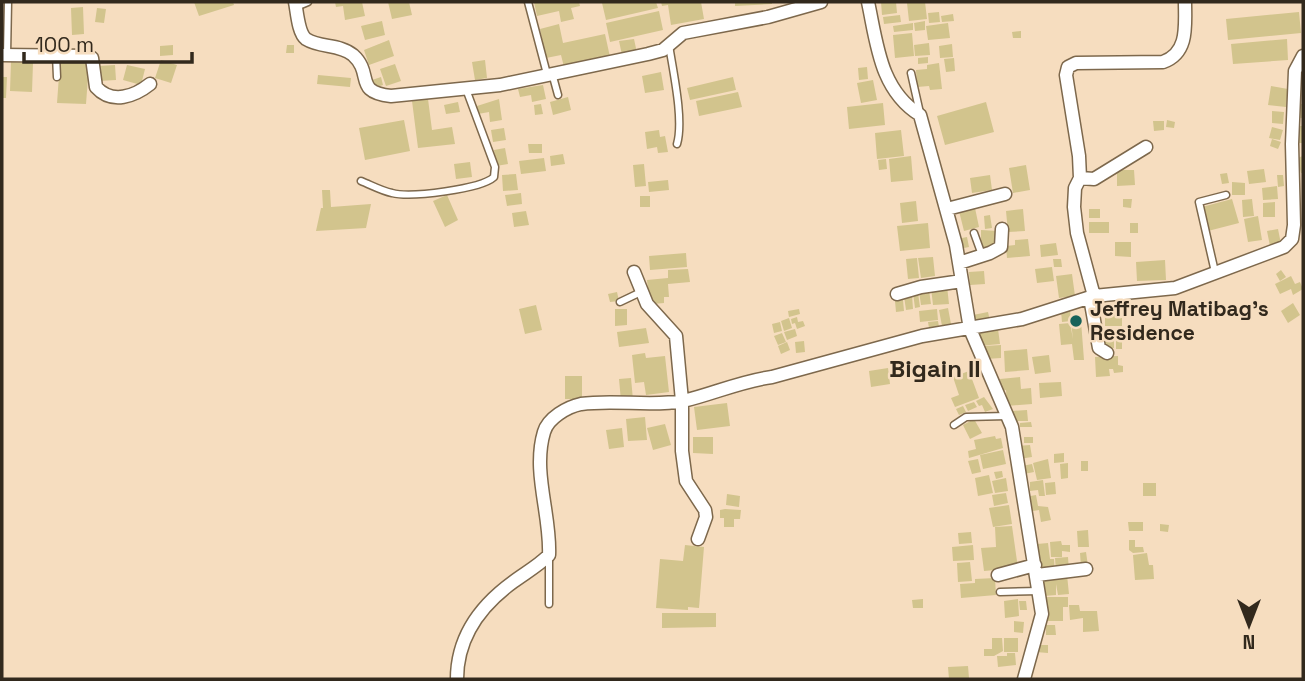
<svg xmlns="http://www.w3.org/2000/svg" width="1305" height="681" viewBox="0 0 1305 681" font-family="'Space Grotesk',sans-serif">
<rect width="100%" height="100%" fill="#f6ddbf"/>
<!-- building -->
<path fill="#d2c48d" d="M194,2H233L234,5L199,16Z
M335,2H362L365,16L345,20L343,6L336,7Z
M388,2H409L412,15L392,19Z
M534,2H579L580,6L571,8L574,19L561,22L559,11L537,16Z
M610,2H656L658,8L606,20L602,3Z
M661,2H701L704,19L671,25L668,5L662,6Z
M735,2H772V4L735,6Z
M881,2H896L897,13L882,15Z
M925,2L927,19L909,21L907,3Z
M83,7L84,34L72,35L71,8Z
M97,8L106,9L104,23L95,22Z
M659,11L663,30L610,42L606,23Z
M939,12L940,22L929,23L928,13Z
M1299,12L1301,33L1228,40L1226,19Z
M953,14L954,21L942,22L941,16Z
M900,15L901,22L884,24L883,17Z
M382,21L385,35L365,40L361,26Z
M925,21V30L915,31L914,23Z
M913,23V30L894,32L893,26Z
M948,23L950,38L928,40L926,26Z
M559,24L563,43L605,34L610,57L564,67L561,55L546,58L540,29Z
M1021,31V38H1013L1012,32Z
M912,33L914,56L895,58L893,35Z
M634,39L637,53L622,55L619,41Z
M1287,39L1288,60L1233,64L1231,44Z
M389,40L394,56L369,65L364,50Z
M929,43L930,55L915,56L914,45Z
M952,44L953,57L940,58L939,46Z
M173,45V55L160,56V46Z
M287,45H294V53H286Z
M928,57V63L918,64V58Z
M954,58L955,71L946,72L944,59Z
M161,60L177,65L171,83L155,78Z
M485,60L487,78L475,80L472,62Z
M11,62L33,63L32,92L10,91Z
M60,62L89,64L86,104L57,103Z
M939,63L942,89L930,90L929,86L917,87L916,70L927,69V65Z
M395,64L401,81L386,86L380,69Z
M115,65L116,80L99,81L98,66Z
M127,65L145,69L141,85L123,80Z
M867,67L868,79L859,80L858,68Z
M661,72L664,90L645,93L642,76Z
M318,75L351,78L350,87L317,84Z
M2,77H7L6,98H2Z
M381,77L383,85L374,88L372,80Z
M733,77L736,90L690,100L687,88Z
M873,80L877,100L861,103L857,83Z
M543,85L546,99L532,102L531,95L520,97L518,89Z
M1271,86L1288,89L1286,107L1268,105Z
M738,92L742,107L699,116L696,101Z
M568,97L571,110L553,115L550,102Z
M428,99L432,130L452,127L455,144L418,148L412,101Z
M499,99L502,120L490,122L489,112L478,114L477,106Z
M458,102L460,112L446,114L444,105Z
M986,102L994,132L945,145L937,116Z
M883,103L885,125L849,129L847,107Z
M541,104L543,114L535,115L534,105Z
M1297,104H1303V118H1298Z
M1272,111L1284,112L1283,124L1272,123Z
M404,120L410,151L365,160L359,128Z
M1167,120L1175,122L1174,128L1166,127Z
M1153,121H1164V130L1154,131Z
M1296,126H1303V143H1297Z
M1272,127L1283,130L1280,140L1269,138Z
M504,128L506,140L493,142L491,130Z
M659,130L660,137L665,136L668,152L658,153L657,147L647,149L645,132Z
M901,130L904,156L877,159L875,133Z
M1272,139L1281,142L1278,149L1270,146Z
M528,144H542V153H529Z
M505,148L508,164L496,166L494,150Z
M563,154L565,164L551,166L550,156Z
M911,156L913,180L891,182L889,159Z
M1303,156V173H1301L1297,158Z
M544,158L546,171L521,174L519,161Z
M886,159L887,169L879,170L878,160Z
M470,162L472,177L456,179L454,164Z
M644,164L646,186L635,187L633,165Z
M1026,165L1030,190L1013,193L1009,168Z
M1264,169L1266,182L1249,184L1247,171Z
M1117,170H1134L1135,185L1117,186Z
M1227,173L1229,183L1222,184L1220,174Z
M516,174L518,190L503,191L502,175Z
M990,175L992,190L972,193L970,178Z
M1277,175H1283L1284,186L1278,187Z
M668,180L669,190L649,192L648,182Z
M1232,182L1245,183V195H1232Z
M1277,186L1278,199L1263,200L1262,188Z
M322,190H330L331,207L371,204L366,228L316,231L321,208H323Z
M521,193L522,204L507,206L505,195Z
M447,195L458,220L445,227L433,201Z
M640,196H650V207H640Z
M1123,199H1132L1131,208L1123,207Z
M1232,199L1239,223L1208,231L1202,207Z
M1252,199L1254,216L1243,217L1242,200Z
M916,201L918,221L902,223L900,203Z
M1275,202V217H1263V203Z
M975,208L979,227L964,231L959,211Z
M1023,209L1025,231L1008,232L1006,211Z
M1089,209H1100V218H1089Z
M526,211L529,225L514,227L512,213Z
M990,215L992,228L985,229L984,216Z
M1258,216L1262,240L1248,242L1244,219Z
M1089,222H1109V233H1089Z
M928,223L930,248L900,251L897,226Z
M1130,223H1138V233H1130Z
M1278,229L1281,244L1270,246L1267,231Z
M981,230L998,231V247H981Z
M967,237L969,247L959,249L957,239Z
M1028,239L1030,256L1007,258L1006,246L1015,245V240Z
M1115,242H1131V257L1115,256Z
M1056,243L1058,255L1041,257L1040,245Z
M686,253L687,267L650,270L649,256Z
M933,257L935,276L921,278L918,258Z
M917,258L919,278L908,279L906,259Z
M1053,259H1061L1062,267H1054Z
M1165,260L1166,280L1137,281L1136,262Z
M1052,267L1054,281L1037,283L1035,269Z
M688,269L690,282L668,284L669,297H664V303L653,304L652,299H649L647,280L668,278V270Z
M1281,270L1286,277L1280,281L1276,274Z
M984,271L985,284L970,285L969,272Z
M1072,274L1075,296L1059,298L1056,276Z
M1291,276L1295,284L1300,282L1303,289L1293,295L1291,289L1280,294L1275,284Z
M947,286L949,304L933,305L931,288Z
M929,290L931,304L921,305L919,291Z
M617,292L619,301L610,302L608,294Z
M913,293H918L920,307L915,308Z
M912,295L913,309L906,310L904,296Z
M903,300L904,311L896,312L895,301Z
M1293,303L1300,315L1288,323L1281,311Z
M536,305L542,330L525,334L519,309Z
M1105,306H1122V326H1105Z
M948,308L951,324L942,326L939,310Z
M615,309H627V325L615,326Z
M799,309L800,314L789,317L788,311Z
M937,309L938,320L920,322L919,311Z
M1070,310L1071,321L1062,322L1061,311Z
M988,312L990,321L975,324L973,315Z
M797,317L798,322L803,321L805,326L797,329L795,323L792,324L791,319Z
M789,318L792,328L784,331L781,321Z
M938,321L939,327L929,328L928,322Z
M1081,321L1084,360H1074L1072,344L1061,345L1059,324L1070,323L1073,339L1071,322Z
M780,322L782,331L774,333L772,324Z
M646,328L649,343L619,347L617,332Z
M795,329L797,336L787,340L784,332Z
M998,329L1000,344L979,346L977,331Z
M782,333L786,342L778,345L774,336Z
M1103,334H1114V348H1103Z
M1116,340H1122V349H1116Z
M804,341L805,352L796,353L795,342Z
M787,342L790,350L781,354L778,346Z
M1001,345V358L986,359L985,346Z
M1027,349L1029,370L1005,372L1004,351Z
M645,353L646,358L665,356L669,392L646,395L644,382L635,383L632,355Z
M1049,355L1051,372L1035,374L1032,357Z
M1118,356V365L1123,366V372L1114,373L1113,369H1109L1110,376L1096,377L1095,357Z
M888,368L890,384L871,387L869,371Z
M969,371L979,398L955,407L951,398L959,395L953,377Z
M565,376H582V399H565Z
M1020,377L1021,389L1031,388L1032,404L1007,406L1006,390L1001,391L1000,379Z
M631,378L633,400L621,401L619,379Z
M1061,382L1062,396L1040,398L1039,383Z
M984,397L993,409L985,412L982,405L979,406L976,401Z
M974,402L977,407L968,411L965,405Z
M727,403L730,426L697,430L694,407Z
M963,406L966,412L959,415L956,409Z
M1027,410L1028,421H1012V411Z
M645,417L647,440L628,441L626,419Z
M974,419L982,433L970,439L963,425Z
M1031,422L1032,427H1020V423Z
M665,424L671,445L653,450L647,428Z
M622,428L624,447L609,449L606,430Z
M995,436L996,439L1001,438L1003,448L969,458L968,451L976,449L974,440Z
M693,437H713V454L693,453Z
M1024,437H1033V443H1024Z
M1030,445L1032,457L1019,459L1017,446Z
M1003,450L1006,464L983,469L980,455Z
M1064,453V462L1054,463V454Z
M978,459L981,472L972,474L968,461Z
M1048,459L1051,478L1037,480L1033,463Z
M1081,461H1088V471H1081Z
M1068,463V478L1061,479L1060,464Z
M1032,464L1034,472L1024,474L1022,466Z
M1002,471L1003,477L996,479L994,472Z
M989,475L993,493L978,496L975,478Z
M1006,478L1008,491L995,493L992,481Z
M1043,480L1045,496H1039L1038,490L1030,491V482Z
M1055,482L1056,494L1046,495L1045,483Z
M1143,483H1156V496H1143Z
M1006,493L1008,503L994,506L992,495Z
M727,494L740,496L739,507L726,505Z
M1036,495L1038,506L1048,507L1051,520L1041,522L1039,510L1027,512L1025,497Z
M1009,505L1012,524L993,527L989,508Z
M725,509L741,510L740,519H734V527H724V518H720V510Z
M1128,522H1143V531H1129Z
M1160,524L1169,525L1168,532L1160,531Z
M1012,526L1018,568L984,571L981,548L996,547L995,527Z
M1088,530L1089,547H1078L1077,531Z
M971,532L972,543L959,544L958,533Z
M1129,540H1135V547H1143L1144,552L1133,553L1129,550Z
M1061,541L1062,545H1070V552L1062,551V557H1051L1050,542Z
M1048,543L1050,559H1054L1055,573L1041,574L1037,544Z
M685,545L704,547L699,608L688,607V610L656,608L660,559L683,561Z
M973,545L974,560L953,561L952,547Z
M1086,552L1088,566L1081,567L1080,553Z
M1147,553L1149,565H1153L1154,579L1135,580L1133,555Z
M1068,557L1069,571L1056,572L1055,558Z
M970,562L972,581L958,582L957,563Z
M1067,575L1069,594L1058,595L1056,584V595L1044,596L1042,578Z
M995,578L996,595L961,598L960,584L975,583V579Z
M1046,597H1068V607H1063V621H1045Z
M923,599V608H913L912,600Z
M1018,599L1019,616L1005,618L1004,601Z
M1019,601H1026L1027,610H1020Z
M1069,605H1079L1080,611H1097L1099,631L1083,632V618L1070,620Z
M662,613H716V627L662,628Z
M1014,621L1024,622L1023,633L1014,632Z
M1046,625H1055L1056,635H1046Z
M992,638H1002L1003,651L994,656H984V649H992Z
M1004,638H1018V652H1004Z
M1036,645H1048V653L1036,652Z
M1007,653H1015L1016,665L998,667L997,656H1007Z
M968,666L969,678L949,679L948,667Z"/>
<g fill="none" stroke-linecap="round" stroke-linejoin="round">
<defs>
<path id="lane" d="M528,2L547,74
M296,7L308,2
M669,45C673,71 684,120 677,144
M7,55L8,2
M56,55L57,77
M552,73L558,95
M911,73L920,113
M361,181C371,185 382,191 392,193C411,198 481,189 494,177L495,167L466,89
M974,233L982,255
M1215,272L1199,202L1226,195
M620,302L641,292
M954,425L966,417L1007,416
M549,557V604
M1000,592L1039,591"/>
<path id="street" d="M295,2C297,11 298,33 306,39C320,48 340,44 353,55C374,74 353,92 391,96L500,85L648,54L663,50L683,33L768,17L821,2
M868,2C877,44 880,90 920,115L956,245L970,329L1012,427L1042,614L1024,679
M2,55L89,56L92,58L96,87C112,105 135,96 150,84
M1080,178L1094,179L1146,147
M947,209L1005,194
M959,263L990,253L1001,247L1002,229
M634,272L647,304L676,336L682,401V451L686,481L705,510L706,517L698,539
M897,294L921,287L962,281
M1094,296L1077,233L1074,207L1075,188L1080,178L1079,156L1066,75L1068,67L1076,63L1163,62C1189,53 1185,25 1185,2
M1090,298L1099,348L1107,353
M998,575L1035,565
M1037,575L1086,569
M457,679C457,638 480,606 513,582C525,573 538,566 549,555C551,515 532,472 544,432C548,418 567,407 581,404C614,399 650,407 683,401C713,394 741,381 772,377L922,336L1022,319L1094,296L1175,288L1284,247L1292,239L1294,225L1292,144L1295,71L1303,56"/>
</defs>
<!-- lane casing -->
<use href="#lane" stroke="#7d684c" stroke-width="9"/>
<!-- street casing -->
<use href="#street" stroke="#7d684c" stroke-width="15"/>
<!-- lane -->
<use href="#lane" stroke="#fff" stroke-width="6"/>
<!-- street -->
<use href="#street" stroke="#fff" stroke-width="12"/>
</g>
<!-- markers -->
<circle fill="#186259" stroke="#f6ddbf" stroke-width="2.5" cx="1076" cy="321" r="7"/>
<g text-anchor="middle" stroke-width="5" stroke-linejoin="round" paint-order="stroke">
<!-- poi labels -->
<g font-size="21" font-weight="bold" fill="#32291d" stroke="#f6ddbf" text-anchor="start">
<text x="1090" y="316">Jeffrey Matibag's<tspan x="1090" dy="24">Residence</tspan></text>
</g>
<!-- quarter labels -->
<g font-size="24" font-weight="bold" fill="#32291d" stroke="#f6ddbf">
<text x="935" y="377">Bigain II</text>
</g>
</g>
<!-- border -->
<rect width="1305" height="681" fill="none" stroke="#32291d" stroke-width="7"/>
<!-- north arrow -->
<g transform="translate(1249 625) rotate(180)" stroke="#f6ddbf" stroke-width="5" paint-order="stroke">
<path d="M0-5L12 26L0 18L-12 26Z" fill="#32291d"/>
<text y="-10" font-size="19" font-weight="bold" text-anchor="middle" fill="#32291d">N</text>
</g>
<!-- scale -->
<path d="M24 52v10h168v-10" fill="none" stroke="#32291d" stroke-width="3.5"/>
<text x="35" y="52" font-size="21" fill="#32291d" stroke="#f6ddbf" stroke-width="5" paint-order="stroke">100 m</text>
</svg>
